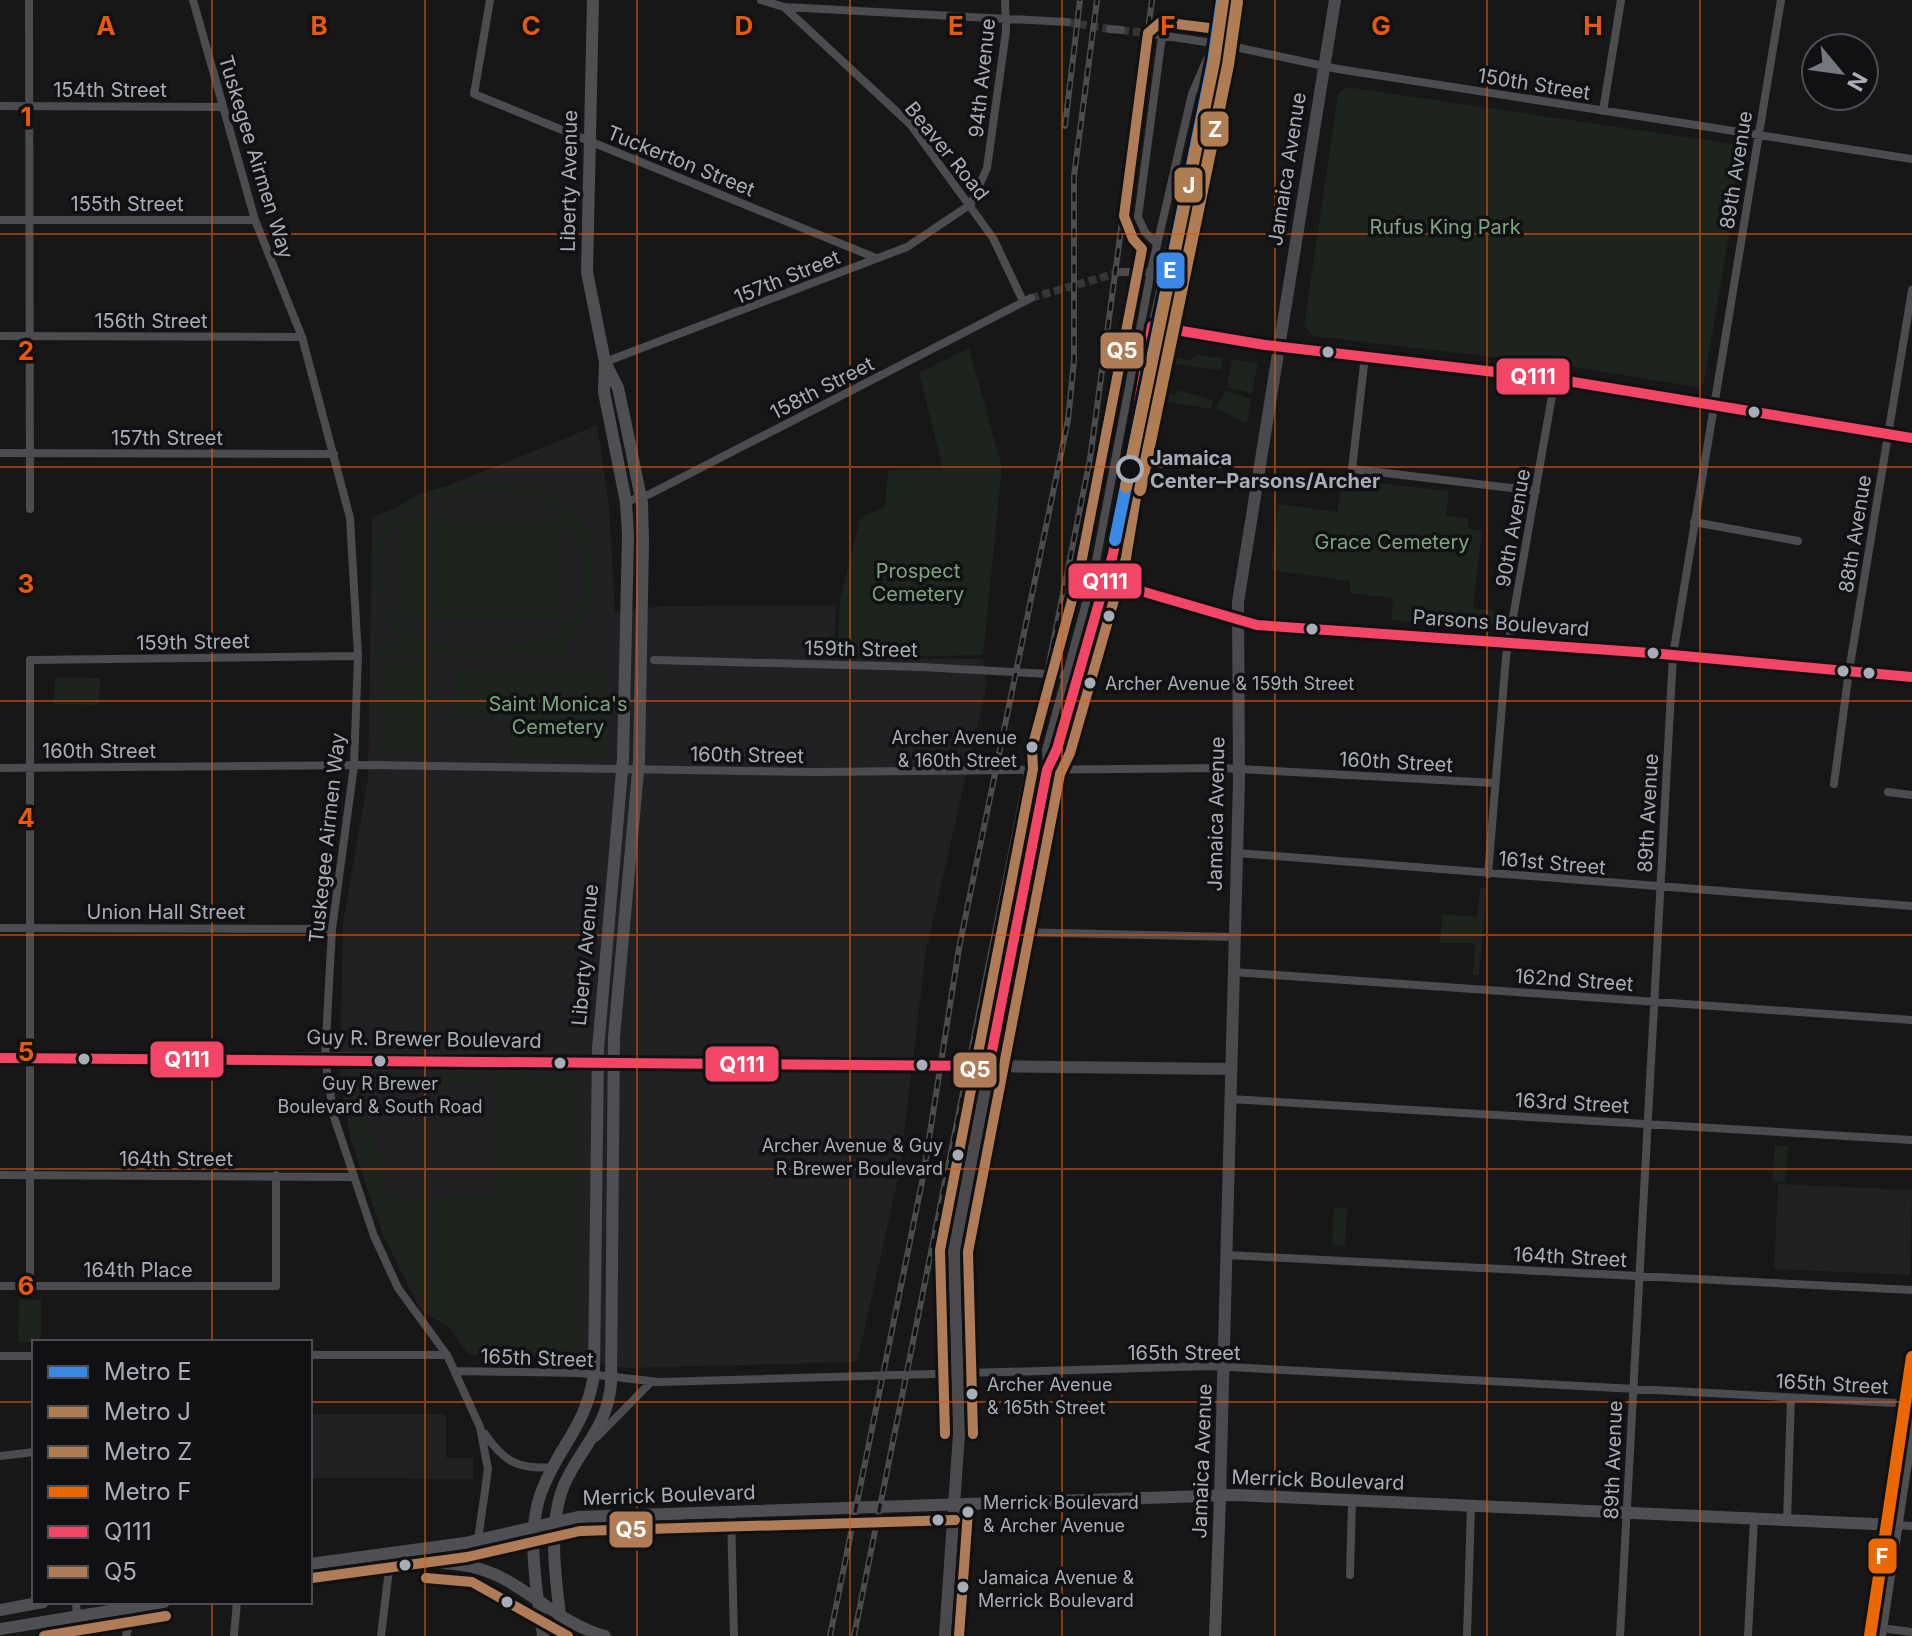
<svg xmlns="http://www.w3.org/2000/svg" width="1912" height="1636" viewBox="0 0 1912 1636" font-family="Inter,sans-serif">
<rect width="100%" height="100%" fill="#171717"/>
<!-- built -->
<path fill="#212123" d="M597,425L609,506L615,612L663,606L836,605L835,658L983,659L987,684L926,951L899,1175L857,1362L629,1368L574,1358L469,1355L449,1327L421,1311L384,1237L351,1141L340,1076L343,923L368,778L372,517Z
M1778,1184L1912,1190L1910,1275L1774,1269Z
M310,1414H446V1458H473V1479L310,1478Z"/>
<!-- green -->
<path fill="#1d241e" fill-rule="evenodd" d="M1346,87L1740,145L1743,153L1704,382L1697,387L1562,365L1313,336L1304,325L1338,95Z
M969,348L1002,468L983,655L837,658L840,599L860,518L885,507L888,470L943,469L919,373Z
M1160,355L1190,360L1198,355L1223,358L1221,370L1166,363L1160,384L1155,382Z
M1232,359L1258,364L1252,393L1227,387Z
M1153,390L1176,395L1178,390L1213,400L1211,409L1152,399Z
M1226,391L1251,399L1247,423L1215,408Z
M1358,481L1449,491L1446,516L1468,518V528L1482,531L1473,608L1503,612L1500,625L1477,628L1391,620L1393,598L1350,593V581L1271,570L1278,504L1337,512L1341,490L1356,492Z
M479,483C502,484 526,483 547,493C589,511 607,561 591,603C581,629 568,627 567,658L376,655L375,645L396,644L398,638C345,551 374,487 479,483ZM466,494C492,494 526,490 549,505C601,540 597,627 531,643C515,647 499,646 482,646C465,646 445,648 428,641C367,616 365,530 424,501C437,495 451,495 466,494Z
M404,519L565,521L563,621L402,619Z
M381,663L435,664L432,755L378,754Z
M455,669L508,670L507,718L454,717Z
M509,673L607,674V758H508Z
M55,677L100,678L99,705L54,704Z
M1480,888H1487L1479,975H1473L1475,943H1440L1442,914L1477,917Z
M341,1072L481,1074L479,1085L357,1083L392,1198L498,1196V1085L495,1073L579,1076V1355L470,1354L451,1324L427,1311L386,1238L367,1184Z
M1775,1145L1788,1146L1785,1182L1772,1181Z
M1334,1207L1347,1208L1345,1246L1332,1245Z
M19,1299L41,1300V1342H18Z"/>
<g fill="none" stroke-linecap="round" stroke-linejoin="round">
<!-- street-tunnel -->
<path stroke="#343537" stroke-width="8" stroke-dasharray="8 4" stroke-linecap="butt" d="M1067,22L1110,29
M1121,30L1152,34
M1031,298L1121,272"/>
<!-- street -->
<path stroke="#4b4c50" stroke-width="8" d="M29,0L30,509
M193,0L255,220L302,337L350,518L358,656L354,766L332,929L325,1058L334,1117L374,1236L398,1288L447,1355L480,1427L488,1469L478,1540
M490,0L474,94L876,258
M761,0L784,7L1067,22
M784,7L910,124L993,238L1023,301
M1110,29L1121,30
M1152,34L1226,45L1338,69L1912,159
M0,106L220,107
M1603,111L1621,0
M0,220H255
M1157,244L1145,232L1138,217L1162,36
M1121,272H1165
M1152,326L1265,345L1555,379L1912,438
M0,336L302,337
M1365,356L1352,469L1536,491
M605,362L907,247L971,204L987,168L1006,31L1005,0
M0,453L334,454
M626,502L650,494L1031,298
M1694,522L1798,541
M654,660L921,667L1067,675
M1047,765L1046,750L1093,577L1151,271L1192,94L1207,59
M0,768L371,765L815,772L1221,768L1494,783
M1834,784L1849,671L1912,290
M1888,792L1912,795
M1237,853L1912,906
M1488,874L1506,657L1555,379
M0,928L332,929
M1016,932L1234,937
M1233,972L1912,1020
M1230,1099L1912,1140
M0,1175L352,1177
M1227,1255L1912,1290
M30,1285V660L358,656
M0,1286H276V1175
M310,1355H447
M0,1356H34
M456,1371L579,1373L659,1382L1211,1366L1912,1404
M485,1434C504,1462 519,1470 553,1467
M596,1438L651,1382
M0,1456L34,1452
M731,1513L734,1636
M1787,1521L1791,1398
M1896,1525L1912,1526
M1350,1575L1352,1501
M76,1602L77,1616
M1881,1628L1912,1632
M126,1636L134,1607
M234,1636L237,1602
M381,1636L389,1569
M1467,1636L1471,1507
M1620,1636L1673,655L1781,0
M1748,1636L1754,1519"/>
<!-- secondary -->
<path stroke="#4a4a4e" stroke-width="12" d="M1106,581L1257,625L1651,653L1912,677
M0,1058H325L1230,1069
M1220,1497L1239,780L1238,602L1335,0
M538,1601L543,1636
M560,1615L561,1636
M945,1636L959,1434L954,1251L1047,770L1057,749L1113,554L1137,403L1205,98L1220,0"/>
<!-- primary -->
<path stroke="#4d4f52" stroke-width="12" d="M310,1564L465,1543L578,1517L1235,1495L1896,1525
M310,1579C372,1571 446,1547 504,1579C538,1597 567,1626 605,1636
M538,1601C533,1562 528,1519 545,1483C563,1442 586,1424 594,1375L598,1049L623,759L628,535L626,502L604,392L605,362L587,272L593,0
M0,1610L43,1602
M560,1615C555,1574 548,1524 564,1485C580,1448 607,1429 611,1384L614,1037L639,760L643,542L642,503L626,425L618,388L607,366
M0,1629L164,1602
M1215,1636L1220,1497
M1880,1636L1912,1422"/>
<defs>
<path id="rail" d="M1065,126L1080,0
M830,1636L923,1177L959,948L1068,420L1074,361V176L1097,0
M854,1636L1090,459L1152,0"/>
</defs>
<!-- rail casing -->
<use href="#rail" stroke="#4b4c4f" stroke-width="6"/>
<!-- rail -->
<use href="#rail" stroke="#111113" stroke-width="3" stroke-dasharray="9" stroke-linecap="butt"/>
<defs>
<path id="bus-1" d="M1152,326L1265,345L1555,379L1912,438
M1093,577L1257,625L1651,653L1912,677
M0,1058L989,1066
M989,1066L1047,770L1057,749L1113,554L1152,326"/>
<path id="bus-2" d="M945,1434L940,1250L1033,769L1032,748L1079,574L1142,249L1133,239L1124,216L1148,33L1161,22L1217,29L1225,34L1228,46L1151,406L1126,558L1070,753L1060,774L968,1252L973,1434
M312,1578L467,1557L580,1531L955,1520
M426,1578L472,1582L568,1636
M44,1636L166,1616
M959,1636L968,1512"/>
</defs>
<!-- bus-1 casing -->
<use href="#bus-1" stroke="#111113" stroke-width="16"/>
<!-- bus-2 casing -->
<use href="#bus-2" stroke="#111113" stroke-width="16"/>
<!-- bus-1 -->
<use href="#bus-1" stroke="#f34667" stroke-width="10"/>
<!-- bus-2 -->
<use href="#bus-2" stroke="#b07c57" stroke-width="10"/>
<defs>
<path id="metro-1" d="M1115,540L1213,62L1222,0"/>
<path id="metro-2" d="M1126,487L1214,62L1223,0"/>
<path id="metro-3" d="M1140,490L1228,65L1237,2"/>
<path id="metro-4" d="M1870,1636L1912,1357"/>
</defs>
<!-- metro-1 casing -->
<use href="#metro-1" stroke="#111113" stroke-width="18"/>
<!-- metro-2 casing -->
<use href="#metro-2" stroke="#111113" stroke-width="18"/>
<!-- metro-3 casing -->
<use href="#metro-3" stroke="#111113" stroke-width="18"/>
<!-- metro-4 casing -->
<use href="#metro-4" stroke="#111113" stroke-width="18"/>
<!-- metro-1 -->
<use href="#metro-1" stroke="#3a8ae5" stroke-width="12"/>
<!-- metro-2 -->
<use href="#metro-2" stroke="#b07d53" stroke-width="12"/>
<!-- metro-3 -->
<use href="#metro-3" stroke="#b07d53" stroke-width="12"/>
<!-- metro-4 -->
<use href="#metro-4" stroke="#eb6800" stroke-width="12"/>
</g>
<!-- grid -->
<path fill="none" stroke="#e8590c" stroke-width="2" stroke-opacity="0.55" d="M212,0V1342M425,0V1636M637,0V1636M850,0V1636M1062,0V1636M1275,0V1636M1487,0V1636M1700,0V1636M0,234H1912M0,467H1912M0,701H1912M0,935H1912M0,1169H1912M0,1402H34M310,1402H1912M212,1602V1636"/>
<!-- markers -->
<g fill="#a8adb8" stroke="#111113" stroke-width="3">
<circle cx="1328" cy="352" r="7"/>
<circle cx="1754" cy="412" r="7"/>
<circle cx="1109" cy="616" r="7"/>
<circle cx="1312" cy="629" r="7"/>
<circle cx="1653" cy="653" r="7"/>
<circle cx="1843" cy="671" r="7"/>
<circle cx="1869" cy="673" r="7"/>
<circle cx="1090" cy="683" r="7"/>
<circle cx="1032" cy="747" r="7"/>
<circle cx="84" cy="1059" r="7"/>
<circle cx="380" cy="1061" r="7"/>
<circle cx="560" cy="1063" r="7"/>
<circle cx="922" cy="1065" r="7"/>
<circle cx="958" cy="1155" r="7"/>
<circle cx="972" cy="1394" r="7"/>
<circle cx="968" cy="1512" r="7"/>
<circle cx="938" cy="1520" r="7"/>
<circle cx="405" cy="1565" r="7"/>
<circle cx="963" cy="1587" r="7"/>
<circle cx="507" cy="1602" r="7"/>
</g>
<circle fill="#111113" stroke="#a8adb8" stroke-width="4" cx="1130" cy="469" r="12"/>
<g text-anchor="middle" stroke-width="7" stroke-linejoin="round" paint-order="stroke">
<!-- bus labels -->
<g font-size="18" fill="#a8adb8" stroke="#111113" text-anchor="start">
<text x="1105" y="690">Archer Avenue &amp; 159th Street</text>
<text x="1017" y="744" text-anchor="end">Archer Avenue<tspan x="1017" dy="23">&amp; 160th Street</tspan></text>
<text x="380" y="1090" text-anchor="middle">Guy R Brewer<tspan x="380" dy="23">Boulevard &amp; South Road</tspan></text>
<text x="943" y="1152" text-anchor="end">Archer Avenue &amp; Guy<tspan x="943" dy="23">R Brewer Boulevard</tspan></text>
<text x="987" y="1391">Archer Avenue<tspan x="987" dy="23">&amp; 165th Street</tspan></text>
<text x="983" y="1509">Merrick Boulevard<tspan x="983" dy="23">&amp; Archer Avenue</tspan></text>
<text x="978" y="1584">Jamaica Avenue &amp;<tspan x="978" dy="23">Merrick Boulevard</tspan></text>
</g>
<!-- street labels -->
<g font-size="20" fill="#a8adb8" stroke="#111113">
<text transform="translate(982 78) rotate(-84)" y="7">94th Avenue</text>
<text transform="translate(1534 84) rotate(9)" y="7">150th Street</text>
<text x="110" y="97">154th Street</text>
<text transform="translate(947 151) rotate(51)" y="7">Beaver Road</text>
<text transform="translate(256 157) rotate(73)" y="7">Tuskegee Airmen Way</text>
<text transform="translate(681 161) rotate(22)" y="7">Tuckerton Street</text>
<text transform="translate(1287 169) rotate(-81)" y="7">Jamaica Avenue</text>
<text transform="translate(1736 170) rotate(-81)" y="7">89th Avenue</text>
<text transform="translate(569 181) rotate(-89)" y="7">Liberty Avenue</text>
<text x="127" y="211">155th Street</text>
<text transform="translate(787 277) rotate(-22)" y="7">157th Street</text>
<text x="151" y="328">156th Street</text>
<text transform="translate(822 388) rotate(-27)" y="7">158th Street</text>
<text x="167" y="445">157th Street</text>
<text transform="translate(1513 528) rotate(-80)" y="7">90th Avenue</text>
<text transform="translate(1855 534) rotate(-81)" y="7">88th Avenue</text>
<text transform="translate(1501 623) rotate(4)" y="7">Parsons Boulevard</text>
<text transform="translate(193 642) rotate(-1)" y="7">159th Street</text>
<text transform="translate(861 649) rotate(1)" y="7">159th Street</text>
<text x="99" y="758">160th Street</text>
<text transform="translate(747 755) rotate(1)" y="7">160th Street</text>
<text transform="translate(1396 762) rotate(3)" y="7">160th Street</text>
<text transform="translate(1648 813) rotate(-87)" y="7">89th Avenue</text>
<text transform="translate(1216 814) rotate(-89)" y="7">Jamaica Avenue</text>
<text transform="translate(327 838) rotate(-84)" y="7">Tuskegee Airmen Way</text>
<text transform="translate(1552 863) rotate(5)" y="7">161st Street</text>
<text x="166" y="919">Union Hall Street</text>
<text transform="translate(585 955) rotate(-85)" y="7">Liberty Avenue</text>
<text transform="translate(1574 980) rotate(4)" y="7">162nd Street</text>
<text transform="translate(424 1039) rotate(1)" y="7">Guy R. Brewer Boulevard</text>
<text transform="translate(1572 1103) rotate(3)" y="7">163rd Street</text>
<text x="176" y="1166">164th Street</text>
<text transform="translate(1570 1257) rotate(3)" y="7">164th Street</text>
<text x="138" y="1277">164th Place</text>
<text x="1184" y="1360">165th Street</text>
<text transform="translate(537 1358) rotate(2)" y="7">165th Street</text>
<text transform="translate(1832 1384) rotate(3)" y="7">165th Street</text>
<text transform="translate(1613 1460) rotate(-88)" y="7">89th Avenue</text>
<text transform="translate(1202 1461) rotate(-88)" y="7">Jamaica Avenue</text>
<text transform="translate(1318 1480) rotate(2)" y="7">Merrick Boulevard</text>
<text transform="translate(669 1495) rotate(-2)" y="7">Merrick Boulevard</text>
</g>
<!-- park labels -->
<g font-size="20" fill="#7fa381" stroke="#111113">
<text x="1445" y="234">Rufus King Park</text>
<text x="1392" y="549">Grace Cemetery</text>
<text x="918" y="578">Prospect<tspan x="918" dy="23">Cemetery</tspan></text>
<text x="558" y="711">Saint Monica's<tspan x="558" dy="23">Cemetery</tspan></text>
</g>
<!-- stop labels -->
<g font-size="20" font-weight="bold" fill="#a8adb8" stroke="#111113" text-anchor="start">
<text x="1150" y="465">Jamaica<tspan x="1150" dy="23">Center–Parsons/Archer</tspan></text>
</g>
</g>
<g font-size="26" text-anchor="middle" font-weight="bold" fill="#e8590c" stroke="#111113" stroke-width="7" stroke-linejoin="round" paint-order="stroke">
<text x="106" y="35">A</text>
<text x="319" y="35">B</text>
<text x="531" y="35">C</text>
<text x="744" y="35">D</text>
<text x="956" y="35">E</text>
<text x="1168" y="35">F</text>
<text x="1381" y="35">G</text>
<text x="1593" y="35">H</text>
<text x="26" y="126">1</text>
<text x="26" y="360">2</text>
<text x="26" y="593">3</text>
<text x="26" y="827">4</text>
<text x="26" y="1061">5</text>
<text x="26" y="1295">6</text>
</g>
<g stroke="#111113" stroke-width="3">
<rect x="1199" y="110" width="31" height="38" rx="8" fill="#b07d53"/>
<rect x="1173" y="166" width="31" height="38" rx="8" fill="#b07d53"/>
<rect x="1155" y="251" width="31" height="39" rx="8" fill="#3a8ae5"/>
<rect x="1099" y="331" width="46" height="39" rx="8" fill="#b07c57"/>
<rect x="1495" y="357" width="76" height="39" rx="8" fill="#f34667"/>
<rect x="1067" y="562" width="76" height="38" rx="8" fill="#f34667"/>
<rect x="149" y="1040" width="76" height="39" rx="8" fill="#f34667"/>
<rect x="704" y="1045" width="76" height="38" rx="8" fill="#f34667"/>
<rect x="952" y="1051" width="46" height="38" rx="8" fill="#b07c57"/>
<rect x="608" y="1510" width="46" height="39" rx="8" fill="#b07c57"/>
<rect x="1867" y="1537" width="31" height="38" rx="8" fill="#eb6800"/>
</g>
<g font-size="22" text-anchor="middle" font-weight="bold" fill="#fff">
<text x="1215" y="137">Z</text>
<text x="1189" y="193">J</text>
<text x="1170" y="278">E</text>
<text x="1122" y="358">Q5</text>
<text x="1533" y="384">Q111</text>
<text x="1105" y="589">Q111</text>
<text x="187" y="1067">Q111</text>
<text x="742" y="1072">Q111</text>
<text x="975" y="1077">Q5</text>
<text x="631" y="1537">Q5</text>
<text x="1882" y="1564">F</text>
</g>
<!-- legend -->
<rect x="32" y="1340" width="280" height="264" fill="#111113" stroke="#4d4f55" stroke-width="2"/>
<rect x="48" y="1366" width="40" height="12" fill="#3a8ae5" stroke="#4d4f55" stroke-width="2"/>
<text x="104" y="1380" font-size="24" fill="#a8adb8">Metro E</text>
<rect x="48" y="1406" width="40" height="12" fill="#b07d53" stroke="#4d4f55" stroke-width="2"/>
<text x="104" y="1420" font-size="24" fill="#a8adb8">Metro J</text>
<rect x="48" y="1446" width="40" height="12" fill="#b07d53" stroke="#4d4f55" stroke-width="2"/>
<text x="104" y="1460" font-size="24" fill="#a8adb8">Metro Z</text>
<rect x="48" y="1486" width="40" height="12" fill="#eb6800" stroke="#4d4f55" stroke-width="2"/>
<text x="104" y="1500" font-size="24" fill="#a8adb8">Metro F</text>
<rect x="48" y="1526" width="40" height="12" fill="#f34667" stroke="#4d4f55" stroke-width="2"/>
<text x="104" y="1540" font-size="24" fill="#a8adb8">Q111</text>
<rect x="48" y="1566" width="40" height="12" fill="#b07c57" stroke="#4d4f55" stroke-width="2"/>
<text x="104" y="1580" font-size="24" fill="#a8adb8">Q5</text>
<!-- north arrow -->
<g transform="translate(1840 72) rotate(119)"><circle r="38" fill="#111113" stroke="#4d4f55" stroke-width="2"/>
<path d="M0-6L14 30L0 20L-14 30Z" fill="#757880"/>
<text y="-12" font-size="22" font-weight="bold" text-anchor="middle" fill="#a8adb8">N</text>
</g>
</svg>
